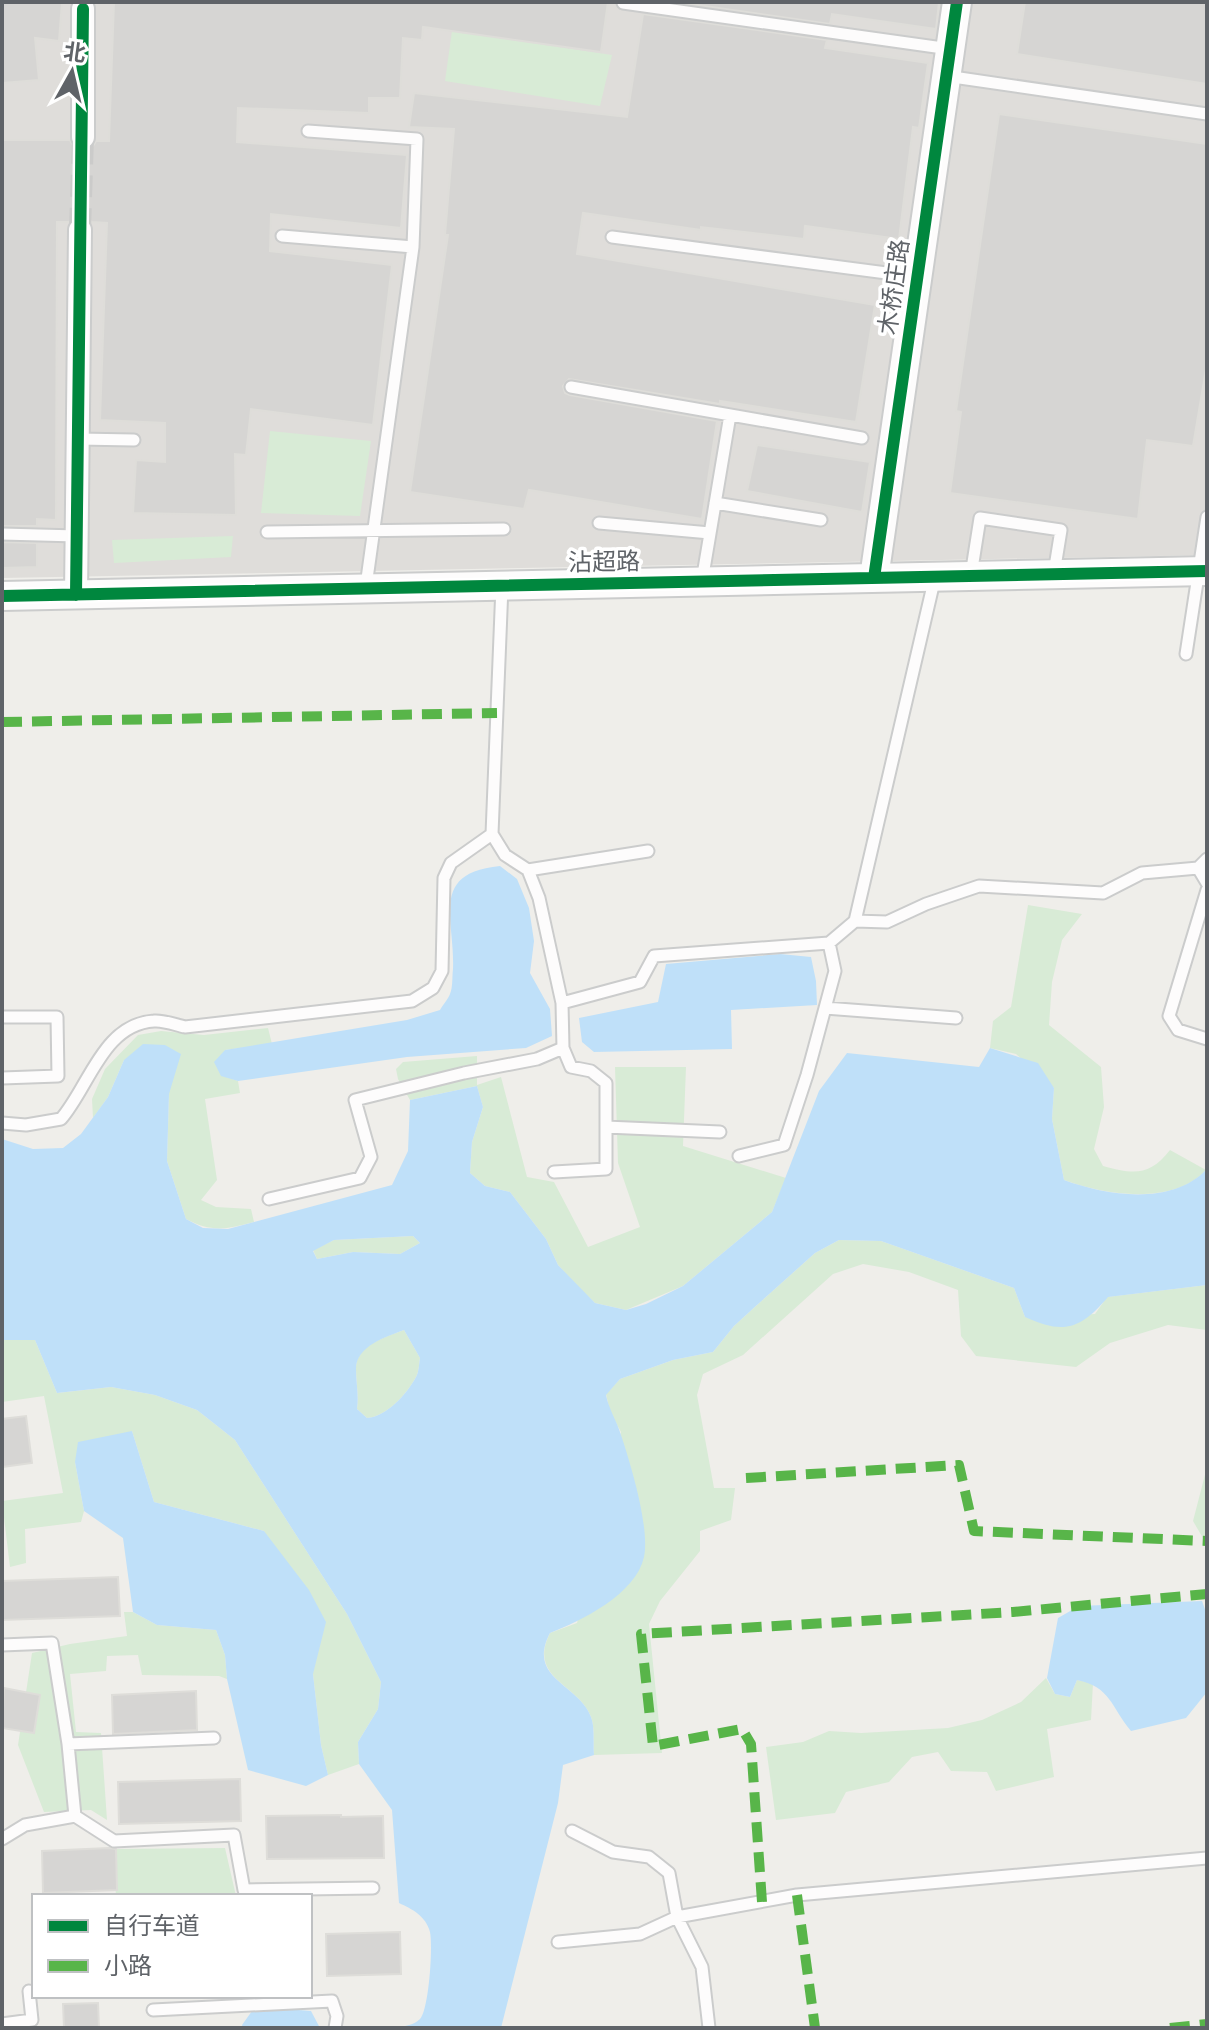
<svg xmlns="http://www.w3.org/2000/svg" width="1209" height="2030" viewBox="0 0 1209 2030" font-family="Helvetica,'Noto Sans SC',sans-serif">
<rect width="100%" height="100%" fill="#efeeea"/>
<!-- industrial -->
<path fill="#dfddda" d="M2,2H1207V555L2,578Z"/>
<!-- green -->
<path fill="#d8ebd6" d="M452,31L612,55L600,106L445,81Z
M270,431L371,441L360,516L261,513Z
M233,536L231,557L114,563L112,540Z
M1028,905L1082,914L1062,940L1052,982L1049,1025L1101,1067L1104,1107L1094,1149L1103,1166C1133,1174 1149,1177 1170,1150L1206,1170C1173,1206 1105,1195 1064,1180L1052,1119L1054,1088L1016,1054L990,1048L993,1021L1011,1007Z
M268,1028L272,1044L225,1050L221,1075L238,1081L240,1093L205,1099L217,1180L201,1200L216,1207L251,1209L254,1222C227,1229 212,1233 186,1219L167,1161L169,1094L124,1060L108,1097L93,1118L92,1099L105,1069L138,1035L161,1031L204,1035Z
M477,1056V1085L501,1077L527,1177L554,1182L588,1247L640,1227L618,1163L615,1067H686L683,1146L786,1178L772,1212L683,1286L626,1310L595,1303L581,1290L558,1265L546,1239L510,1192L485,1186L470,1173L472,1142L483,1107L477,1086L410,1100L398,1079L396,1069L403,1062Z
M413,1236L420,1243L400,1254L353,1252L317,1259L313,1250L334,1240Z
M839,1240L881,1241L1014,1288L1025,1317L1095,1314L1107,1297L1207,1285V1330L1168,1325L1110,1343L1076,1367L976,1356L961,1336L958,1290L909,1272L863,1264L833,1274L743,1355L703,1374L697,1395L714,1488H735L731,1520L700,1531V1551L660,1601L649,1624L662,1753L594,1755C593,1744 595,1727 591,1717C579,1684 527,1679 550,1633L577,1623L621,1432L610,1412L606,1394L620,1379L673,1360L713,1352L734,1326L757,1305L815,1253Z
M404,1330L420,1358C419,1363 419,1372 416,1377C407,1394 386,1417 367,1418L357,1409C359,1395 356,1383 356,1369C355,1345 386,1337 404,1330Z
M11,1338L35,1340L57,1393L111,1387L155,1395L197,1410L235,1440L347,1614L381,1682L378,1709L358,1742L359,1764L328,1775L321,1745L313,1674L264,1531L154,1502L132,1431L75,1462L84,1511L81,1522L25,1529L26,1563L10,1567L2,1501L63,1493L44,1396L2,1402V1340Z
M1207,1467V1545L1193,1521Z
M124,1612H133L157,1625L216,1630L225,1655L227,1679L219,1676L142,1675L138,1655L107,1656L106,1671L70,1674L76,1732L101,1733L107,1820L91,1810L44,1812L18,1745L32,1653L70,1644L127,1636Z
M1046,1678L1055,1694L1070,1697L1077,1680L1093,1683L1091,1720L1047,1729L1054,1777L996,1791L987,1772L951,1771L938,1752L912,1757L889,1782L846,1792L835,1813L776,1820L766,1747L803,1742L829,1731L861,1733L948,1728L982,1720L1021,1702Z
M225,1848L236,1896H116L113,1849Z"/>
<!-- water -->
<path fill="#bfe0f9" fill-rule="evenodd" d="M500,866L517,879L529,908L534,941L530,973L550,1009L552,1036L526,1048L407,1057L238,1081L221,1076L214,1062L225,1050L407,1020L440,1010C443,1005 448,999 450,994C453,987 452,977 453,969C455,918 429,873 500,866Z
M780,954L811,957L816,981L817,1005L731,1010L732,1049L594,1052L582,1042L579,1018L658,1002L666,964Z
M143,1044L165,1045L181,1054L169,1094L167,1161L186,1219L203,1228L228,1229L392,1185L408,1151L410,1100L477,1086L483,1107L472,1142L470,1173L485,1186L510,1192L546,1239L558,1265L595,1303L626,1310L646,1304L683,1286L772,1212L819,1091L847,1053L979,1067L990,1048L1038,1063L1054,1088L1052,1119L1064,1180C1108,1196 1172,1206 1207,1169V1285L1108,1297C1081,1329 1064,1335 1025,1317L1014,1288L881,1241L839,1240L815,1253L757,1305L734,1326L713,1352L673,1360L620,1379L606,1395C609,1410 617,1421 621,1435C631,1465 650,1528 644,1557C636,1594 581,1621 550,1633C526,1679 579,1684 591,1717C595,1727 593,1744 594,1755L563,1765L558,1803L501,2028H397C405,2026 414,2025 420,2019C429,2009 433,1946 430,1932C426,1916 412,1909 399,1903L392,1810L359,1764L358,1742L378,1709L381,1682L347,1614L235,1440L197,1410L155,1395L111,1387L57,1393L35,1340H2V1139L33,1149L63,1148L81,1134L108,1097L124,1060ZM413,1236L420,1243L400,1254L353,1252L317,1259L313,1251L334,1240ZM404,1330L420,1358C419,1363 419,1372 416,1377C407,1394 386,1417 367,1418L357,1409C359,1395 356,1383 356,1369C356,1346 386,1337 404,1330Z
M132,1431L154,1502L264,1531L309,1590L326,1622L313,1674L321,1745L328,1775L306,1786L248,1770L227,1679L225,1655L216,1630L157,1625L133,1612L123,1538L84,1511L75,1462L78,1442Z
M1202,1601L1207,1615V1692L1186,1718L1131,1731C1111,1707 1111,1687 1077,1680L1070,1697L1055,1694L1047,1678L1058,1618L1079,1606Z
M286,2009L311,2011L320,2028H243L242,2025L252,2011Z"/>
<!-- building -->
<path fill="#d6d5d3" stroke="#deddd9" stroke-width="2" d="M2,2H62L59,41L35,38L39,80L2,83Z
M114,2H608L601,52L423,27L422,40L403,38L400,98H369V113L238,108L237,142L407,155L401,228L271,214L270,251L392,265L373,425L251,409L246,455L235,454L236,515L133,513L136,460L165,462V423L100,420L107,223L92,222L81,216L69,222H57L56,520L37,519V526H2V140H70L75,149L82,151L91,149L96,141H109Z
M677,2H939L936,29L832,14L830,24Z
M1025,2H1207V84L1017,54Z
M643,14L827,40L825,48L928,63L919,128L913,127L899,239L805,226L804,239L701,227V230L583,213L577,254L875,305L856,422L720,401V404L569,379L563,386L565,393L570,395L717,421L702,519L529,490L524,509L410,492L448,235H445L454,129L409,127L414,93L627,117Z
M999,114L1207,144V363L1193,446L1147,440L1138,519L950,493L961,412L956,411Z
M757,445L870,462L862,512L747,491Z
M2,542L37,543V567L2,568Z
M26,1416L32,1463L2,1467V1419Z
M118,1577L120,1616L2,1620V1581Z
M4,1688L40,1695L34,1733L2,1728Z
M196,1691L197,1730L113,1734L112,1695Z
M240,1779L241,1821L119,1824L118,1782Z
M341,1815V1817L383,1816L384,1858L267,1859L266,1816Z
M109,1848L116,1849L117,1890L43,1893L42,1851Z
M400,1932L401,1974L327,1976L326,1934Z
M98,2003L99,2028H64L63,2004Z"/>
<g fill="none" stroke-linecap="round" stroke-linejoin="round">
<!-- minor-tunnel -->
<path stroke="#cbcbca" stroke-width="22" stroke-dasharray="22 11" stroke-linecap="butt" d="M80,230L83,137"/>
<defs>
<path id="service" d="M623,3L950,49
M946,76L1207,114
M308,131L417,139L413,247L366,586
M282,236L413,247
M612,237L917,277
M571,387L862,438
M78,439L134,440
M715,503L821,520
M599,523L710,533
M267,532L504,529
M2,534L77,536
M971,575L980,518L1061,530L1054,573
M702,581L730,415
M1186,654L1207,517
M1198,868L1207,883
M528,870L648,851
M1207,890L1169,1016L1178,1030L1207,1039
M855,921L935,577
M562,1003L640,982L654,956L829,943L855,921L887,922L926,904L979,886L1103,893L1142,873L1198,868L1207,859
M825,1008L956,1018
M2,1017H57L58,1076L2,1078
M2,1123L26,1125L61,1119C89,1087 103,1024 154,1021C163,1020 176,1025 185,1027L412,1001L433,988L442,971L444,878L451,863L492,834
M606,1127L720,1132
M739,1156L784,1145L807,1075L835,971L829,943
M554,1172L606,1169V1083L591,1071L571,1067L563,1048
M269,1199L360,1178L371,1157L355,1100L464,1073L537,1059L563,1048L562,1003L539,898L528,870L505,855L492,834L502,586
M2,1645L52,1643L68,1744L75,1816
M68,1744L214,1738
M572,1831L613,1852L649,1857L669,1873L677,1917L702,1967L709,2028
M2,1839L25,1825L75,1816L114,1841L234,1835L244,1890L373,1888
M558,1942L640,1934L677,1917L797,1895L1207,1858
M153,2010L332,2001L337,2016L335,2028
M2,2024L32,2020L29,1991"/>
<path id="minor" d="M83,9V137
M76,595L80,230"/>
<path id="tertiary" d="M874,578L957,2
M2,596L1207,571"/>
</defs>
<!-- service casing -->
<use href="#service" stroke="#cbcccc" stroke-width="15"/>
<!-- minor casing -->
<use href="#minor" stroke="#cbcccc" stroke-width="26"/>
<!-- tertiary casing -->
<use href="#tertiary" stroke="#cbcccc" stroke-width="32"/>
<!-- service -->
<use href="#service" stroke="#fdfcfc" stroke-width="11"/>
<!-- minor -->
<use href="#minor" stroke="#fdfcfc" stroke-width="22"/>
<!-- tertiary -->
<use href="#tertiary" stroke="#fdfcfc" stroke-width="28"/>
<!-- quiet -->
<path stroke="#58b549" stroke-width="10" stroke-dasharray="20 10" stroke-linecap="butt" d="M2,722L497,713
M746,1478L959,1465L974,1531L1207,1541
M797,1895L815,2028
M762,1902L751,1744L742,1729L653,1746L641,1634L1013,1612L1207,1594
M1170,2028L1207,2024"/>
<defs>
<path id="cycleway" d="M874,578L957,2
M76,595L83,9
M2,596L1207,571"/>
</defs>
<!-- cycleway casing -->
<use href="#cycleway" stroke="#fff" stroke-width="17"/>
<!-- cycleway -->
<use href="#cycleway" stroke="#00873e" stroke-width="12"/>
</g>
<g text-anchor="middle" stroke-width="7" stroke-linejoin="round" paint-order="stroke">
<!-- street labels -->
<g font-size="24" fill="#5f6368" stroke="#fff">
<text transform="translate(894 287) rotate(-82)" y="8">木桥庄路</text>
<text transform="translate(604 562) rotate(-1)" y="8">沾超路</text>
</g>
</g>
<!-- border -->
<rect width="1209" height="2030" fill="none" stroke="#5f6368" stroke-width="8"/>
<!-- legend -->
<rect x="32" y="1894" width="280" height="104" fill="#ffffff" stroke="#bfc1c3" stroke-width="2"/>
<rect x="48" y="1920" width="40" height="12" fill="#00873e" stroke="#bfc1c3" stroke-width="2"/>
<text x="104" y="1934" font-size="24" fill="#5f6368">自行车道</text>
<rect x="48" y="1960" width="40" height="12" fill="#58b549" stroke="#bfc1c3" stroke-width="2"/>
<text x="104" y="1974" font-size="24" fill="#5f6368">小路</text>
<!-- north arrow -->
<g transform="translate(72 72) rotate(8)" stroke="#ffffff" stroke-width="6" paint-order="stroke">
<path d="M0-6L14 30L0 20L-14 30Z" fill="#5f6368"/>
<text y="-12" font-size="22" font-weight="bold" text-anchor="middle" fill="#5f6368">北</text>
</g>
</svg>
